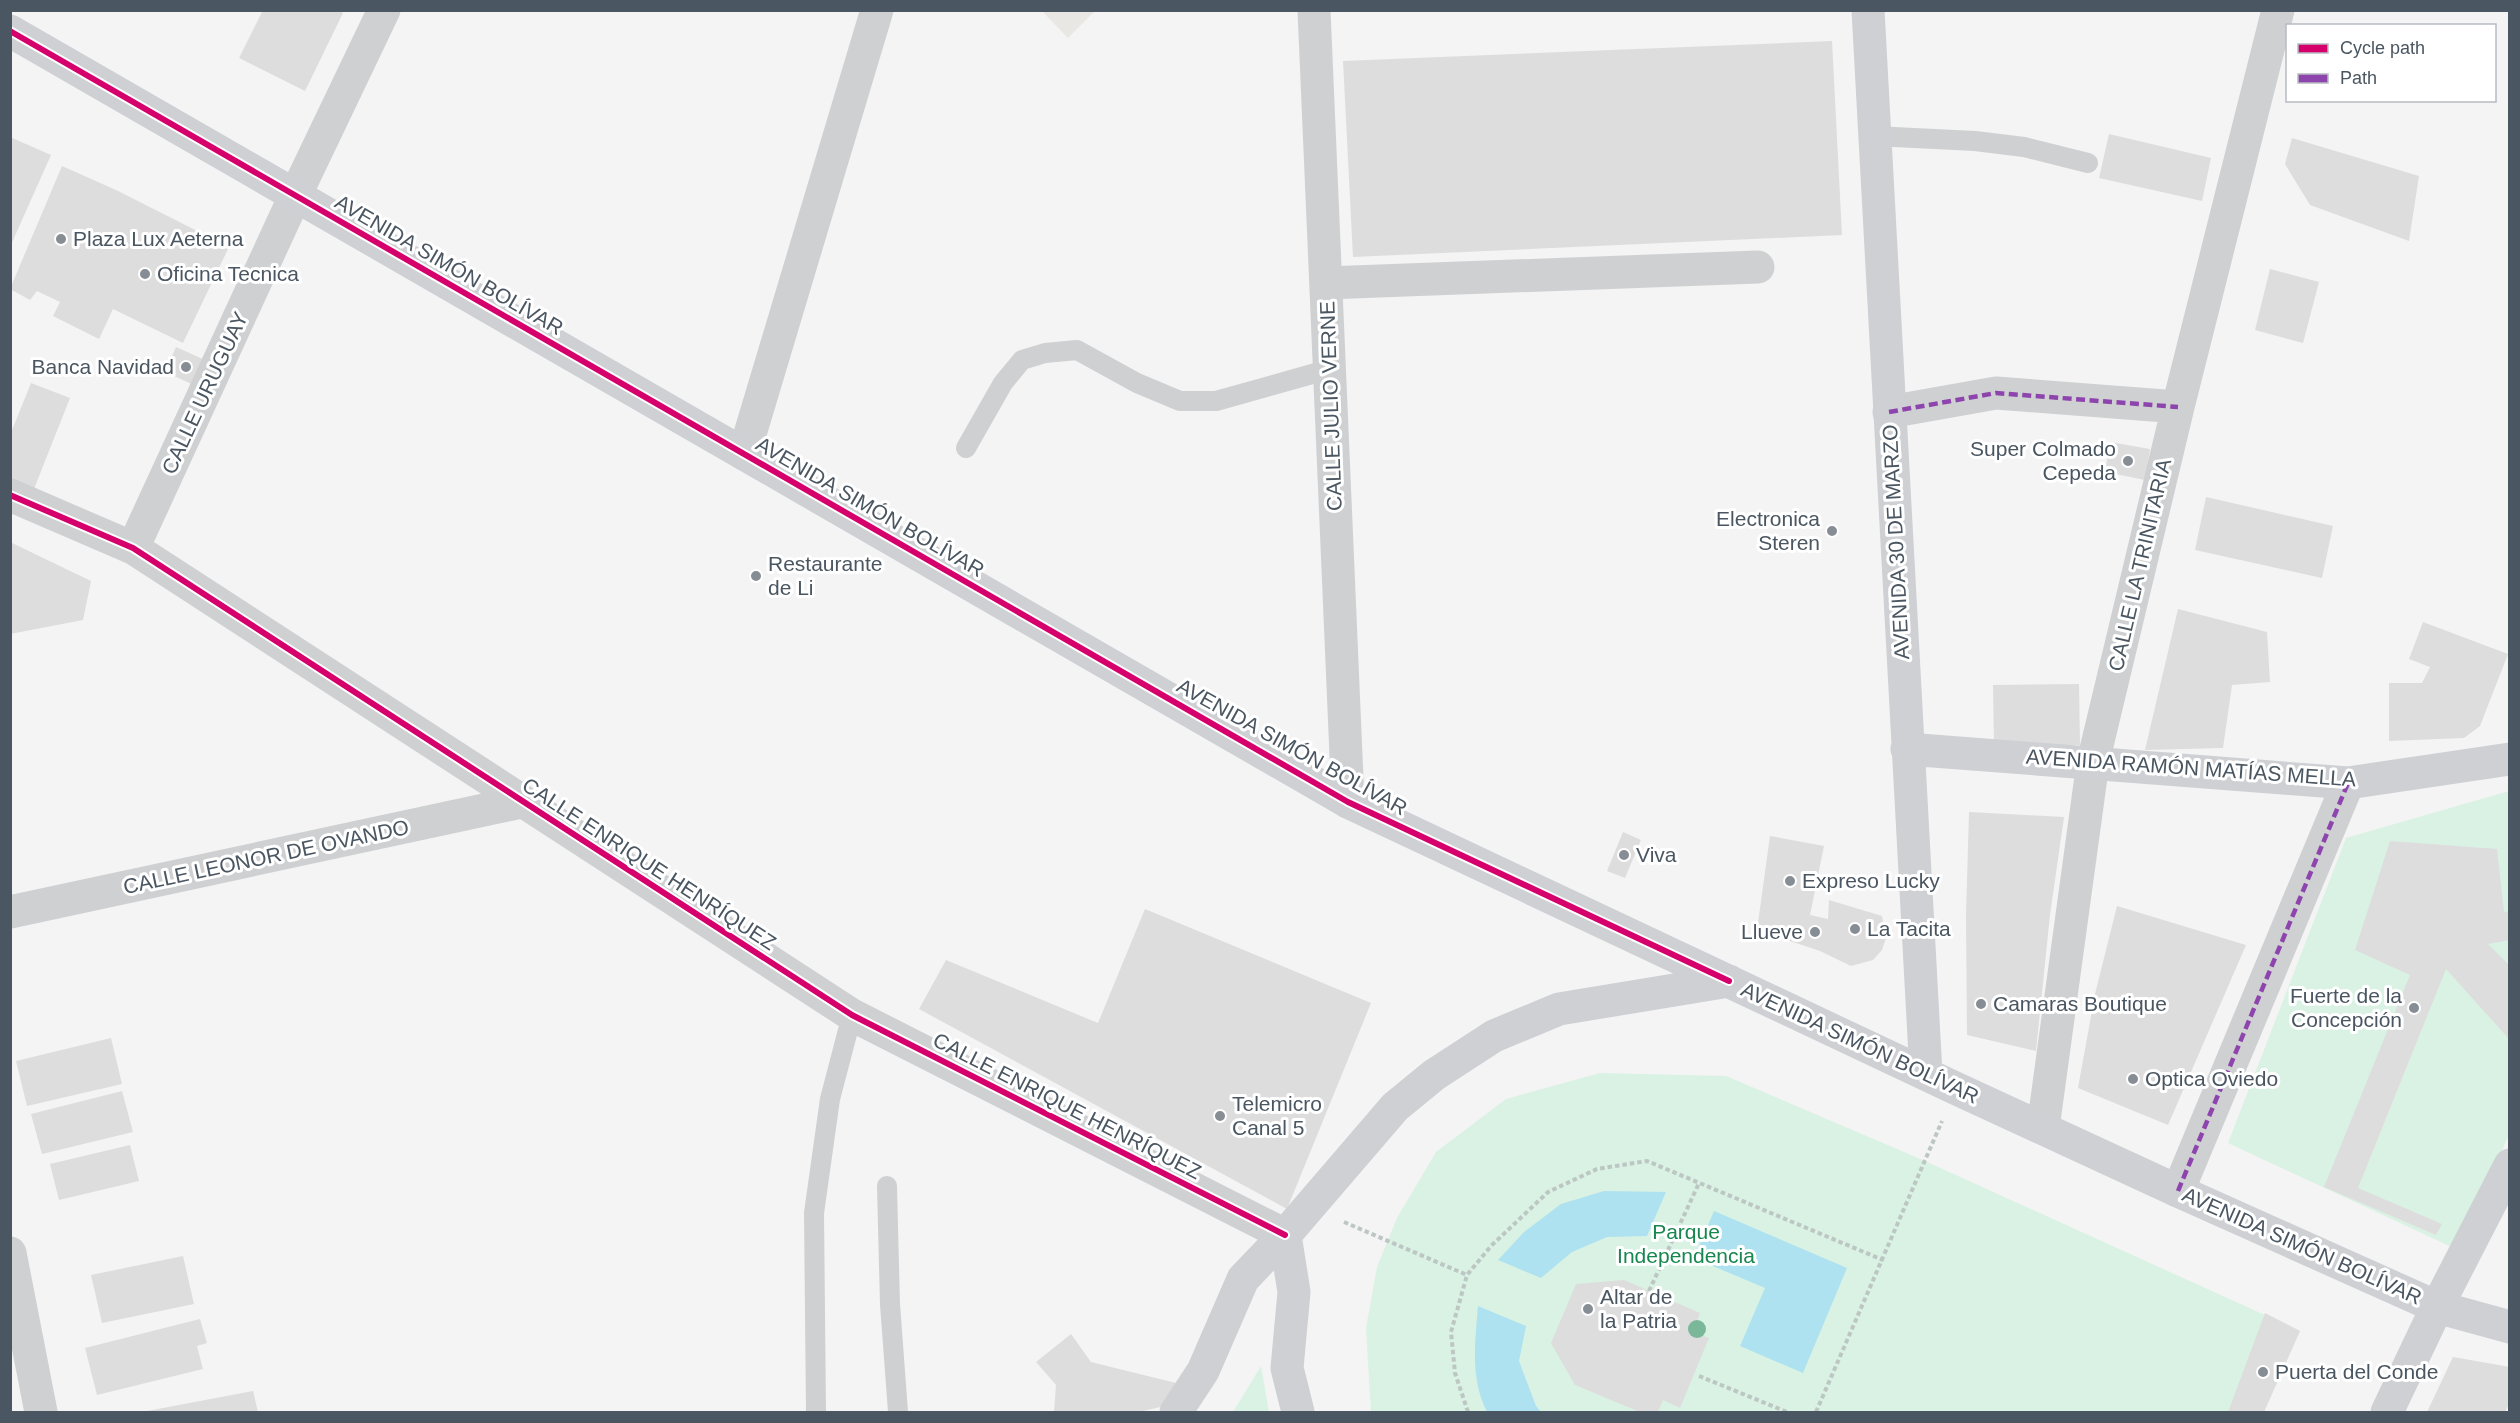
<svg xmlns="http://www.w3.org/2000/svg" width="2520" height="1423" viewBox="0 0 2520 1423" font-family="Arial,sans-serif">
<rect width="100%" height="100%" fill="#f4f4f4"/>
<!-- commercial -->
<path fill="#e8e7e3" d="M1042,11H1095L1068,38Z"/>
<!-- green -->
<path fill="#d9f2e3" d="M2509,791V1135L2456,1249L2228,1143L2346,838Z
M1600,1073L1726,1076L1925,1161L2300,1331L2264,1412H1371L1366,1328L1377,1267L1397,1218L1436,1152L1506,1099Z
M1261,1366L1269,1412H1233Z"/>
<!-- water -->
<path fill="#aee2f0" d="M1604,1191L1666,1192L1647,1236L1607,1237L1572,1252L1541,1278L1498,1260L1524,1232L1561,1204Z
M1714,1211L1847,1268L1803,1373L1740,1346L1765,1288L1694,1258Z
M1478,1306L1526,1326L1519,1361L1536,1406L1541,1412H1487C1470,1378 1475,1343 1478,1306Z"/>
<!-- building -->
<path fill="#ddddde" d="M263,10H338L343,13L305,91L239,58Z
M1832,41L1842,235L1353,257L1343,61Z
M2109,134L2211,158L2202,201L2099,178Z
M10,137L51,155L10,247Z
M2292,138L2419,176L2409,241L2310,205L2285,164Z
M62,166L116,190L229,247L183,343L113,309L99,339L53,316L60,302L37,291L30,300L10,289Z
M2270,269L2319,282L2303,343L2255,330Z
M176,347L207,361L196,386L165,372Z
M31,383L70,398L34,489L10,480V435Z
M2110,442L2150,449L2145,480L2105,472Z
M2206,497L2333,526L2322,578L2195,550Z
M10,542L91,581L83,620L10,634Z
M2178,609L2267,632L2270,682L2232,685L2223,748L2145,750Z
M2423,622L2508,654L2480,726L2464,738L2389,741V683H2422L2430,667L2409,659Z
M2079,684L2080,745L1994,746L1993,685Z
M1969,812L2064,817L2050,915L2036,1051L1967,1035L1966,915Z
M1623,832L1641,840L1625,878L1607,871Z
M1770,836L1824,846L1810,915L1828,919L1829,900L1882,916L1886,938L1882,950L1873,960L1851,966L1820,951L1757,930Z
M2390,841L2497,849L2504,912L2510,911V940L2488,944L2510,966V1040L2446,969L2358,1188L2442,1224L2436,1235L2324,1187L2410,975L2355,950Z
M2117,906L2246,945L2168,1125L2078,1088L2095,994Z
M1145,909L1371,1003L1287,1209L919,1009L946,960L1098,1023Z
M111,1038L122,1084L27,1106L16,1061Z
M122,1091L133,1132L42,1154L31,1114Z
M130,1145L139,1181L59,1200L50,1164Z
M183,1256L194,1304L102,1323L91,1275Z
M1624,1280L1700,1313L1693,1332L1709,1338L1680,1408L1663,1400L1658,1412H1640L1575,1385L1551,1343L1576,1284Z
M2265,1313L2300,1331L2264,1412H2228Z
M200,1319L207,1343L197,1346L203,1369L97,1395L85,1348Z
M1071,1334L1091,1362L1188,1386L1179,1403L1138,1412H1054L1056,1385L1036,1362Z
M2453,1357L2510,1367V1402L2505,1412H2427Z
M253,1391L258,1412H147V1411Z"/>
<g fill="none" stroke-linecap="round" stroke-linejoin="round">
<!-- path -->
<path stroke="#bcc7c4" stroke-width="4" stroke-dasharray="4.5 3" stroke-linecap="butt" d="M1344,1222L1467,1275
M1649,1291L1699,1183
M1699,1376L1787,1412
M1468,1412L1455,1373L1451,1332L1467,1275L1491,1246L1548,1192L1597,1169L1647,1161L1883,1260
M1816,1412L1942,1121"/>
<!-- lane -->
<path stroke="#ced0d2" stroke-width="20" d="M1874,136L1975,141L2024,147L2088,163
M966,448L1003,383L1022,360L1045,353L1077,350L1137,383L1180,401H1216L1330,369
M887,1186L890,1304L898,1412
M816,1412L814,1213L830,1099L852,1015"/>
<!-- street -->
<path stroke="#ced0d2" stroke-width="33" d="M1314,10L1348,802
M1326,283L1758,267
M1889,412L1996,393L2178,407
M744,454L877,10
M10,495L133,548L852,1015L1285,1235
M133,548L295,196L384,10
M10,912L521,802
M2043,1128L2093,762L2178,407L2278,10
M2178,1191L2348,783
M10,1253L41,1412"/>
<!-- secondary -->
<path stroke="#ced0d4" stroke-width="33" d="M1868,10L1926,1074
M10,31L1348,802L1955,1088L2178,1191L2437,1307L2510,1327
M1907,749L2348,783L2510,759
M1285,1235L1294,1292L1287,1368L1298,1412
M1176,1412L1203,1371L1243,1279L1285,1235L1395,1107L1434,1075L1494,1036L1559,1009L1729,981
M2387,1412L2437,1307L2510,1165"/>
<!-- quiet -->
<path stroke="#8e44ad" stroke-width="4.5" stroke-dasharray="9 4.5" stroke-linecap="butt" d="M1889,412L1996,393L2178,407
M2178,1191L2348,783"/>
<defs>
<path id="cycleway" d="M10,31L1348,802L1729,981
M10,495L133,548L852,1015L1285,1235"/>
</defs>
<!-- cycleway casing -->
<use href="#cycleway" stroke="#fff" stroke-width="10"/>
<!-- cycleway -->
<use href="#cycleway" stroke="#d6006c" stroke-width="6"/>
</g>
<!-- trees -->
<circle fill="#7ab899" cx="1697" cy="1329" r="9"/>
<!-- markers -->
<g fill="#868d94" stroke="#fff" stroke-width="2">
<circle cx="61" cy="239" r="6"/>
<circle cx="145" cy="274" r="6"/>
<circle cx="186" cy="367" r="6"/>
<circle cx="2128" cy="461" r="6"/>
<circle cx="1832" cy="531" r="6"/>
<circle cx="756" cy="576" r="6"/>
<circle cx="1624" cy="855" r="6"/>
<circle cx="1790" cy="881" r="6"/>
<circle cx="1855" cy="929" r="6"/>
<circle cx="1815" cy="932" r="6"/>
<circle cx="1981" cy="1004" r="6"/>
<circle cx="2414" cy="1008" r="6"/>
<circle cx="2133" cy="1079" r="6"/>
<circle cx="1220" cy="1116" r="6"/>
<circle cx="1588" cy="1309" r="6"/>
<circle cx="2263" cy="1372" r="6"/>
</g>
<g text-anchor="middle" stroke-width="6" stroke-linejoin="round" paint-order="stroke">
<!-- poi labels -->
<g font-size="21" fill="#4a5661" stroke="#fff" text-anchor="start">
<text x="73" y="246">Plaza Lux Aeterna</text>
<text x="157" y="281">Oficina Tecnica</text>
<text x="174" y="374" text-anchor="end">Banca Navidad</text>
<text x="2116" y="456" text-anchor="end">Super Colmado<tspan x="2116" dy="24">Cepeda</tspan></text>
<text x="1820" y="526" text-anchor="end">Electronica<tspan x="1820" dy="24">Steren</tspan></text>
<text x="768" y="571">Restaurante<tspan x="768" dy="24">de Li</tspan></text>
<text x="1636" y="862">Viva</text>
<text x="1802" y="888">Expreso Lucky</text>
<text x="1867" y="936">La Tacita</text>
<text x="1803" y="939" text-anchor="end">Llueve</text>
<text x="2402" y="1003" text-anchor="end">Fuerte de la<tspan x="2402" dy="24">Concepción</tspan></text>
<text x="1993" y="1011">Camaras Boutique</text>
<text x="2145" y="1086">Optica Oviedo</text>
<text x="1232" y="1111">Telemicro<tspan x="1232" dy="24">Canal 5</tspan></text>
<text x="1600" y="1304">Altar de<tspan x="1600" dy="24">la Patria</tspan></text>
<text x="2275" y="1379">Puerta del Conde</text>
</g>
<!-- street labels -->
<g font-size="21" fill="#4a5661" stroke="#fff">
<text transform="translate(449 265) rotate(30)" y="7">AVENIDA SIMÓN BOLÍVAR</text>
<text transform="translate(205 393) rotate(-65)" y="7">CALLE URUGUAY</text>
<text transform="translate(1331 406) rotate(-92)" y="7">CALLE JULIO VERNE</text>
<text transform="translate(870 507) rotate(30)" y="7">AVENIDA SIMÓN BOLÍVAR</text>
<text transform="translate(1896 542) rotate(-93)" y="7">AVENIDA 30 DE MARZO</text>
<text transform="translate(2140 565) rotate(-77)" y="7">CALLE LA TRINITARIA</text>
<text transform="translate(1292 747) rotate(29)" y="7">AVENIDA SIMÓN BOLÍVAR</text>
<text transform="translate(2191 768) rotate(4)" y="7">AVENIDA RAMÓN MATÍAS MELLA</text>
<text transform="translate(266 857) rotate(-12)" y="7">CALLE LEONOR DE OVANDO</text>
<text transform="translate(649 864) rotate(33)" y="7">CALLE ENRIQUE HENRÍQUEZ</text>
<text transform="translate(1860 1043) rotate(25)" y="7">AVENIDA SIMÓN BOLÍVAR</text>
<text transform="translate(1067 1106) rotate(27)" y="7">CALLE ENRIQUE HENRÍQUEZ</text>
<text transform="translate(2302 1246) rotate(24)" y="7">AVENIDA SIMÓN BOLÍVAR</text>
</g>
<!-- park labels -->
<g font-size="21" fill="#17864f" stroke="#fff">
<text x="1686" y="1239">Parque<tspan x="1686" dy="24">Independencia</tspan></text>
</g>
</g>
<!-- border -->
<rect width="2520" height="1423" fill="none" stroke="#4a5661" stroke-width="24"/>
<!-- legend -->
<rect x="2286" y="24" width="210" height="78" fill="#ffffff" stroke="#b7bbc0" stroke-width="1.5"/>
<rect x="2298" y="44" width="30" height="9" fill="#d6006c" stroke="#b7bbc0" stroke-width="1.5"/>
<text x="2340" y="54" font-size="18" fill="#4a5661">Cycle path</text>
<rect x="2298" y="74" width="30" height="9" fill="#8e44ad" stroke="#b7bbc0" stroke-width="1.5"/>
<text x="2340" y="84" font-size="18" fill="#4a5661">Path</text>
</svg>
